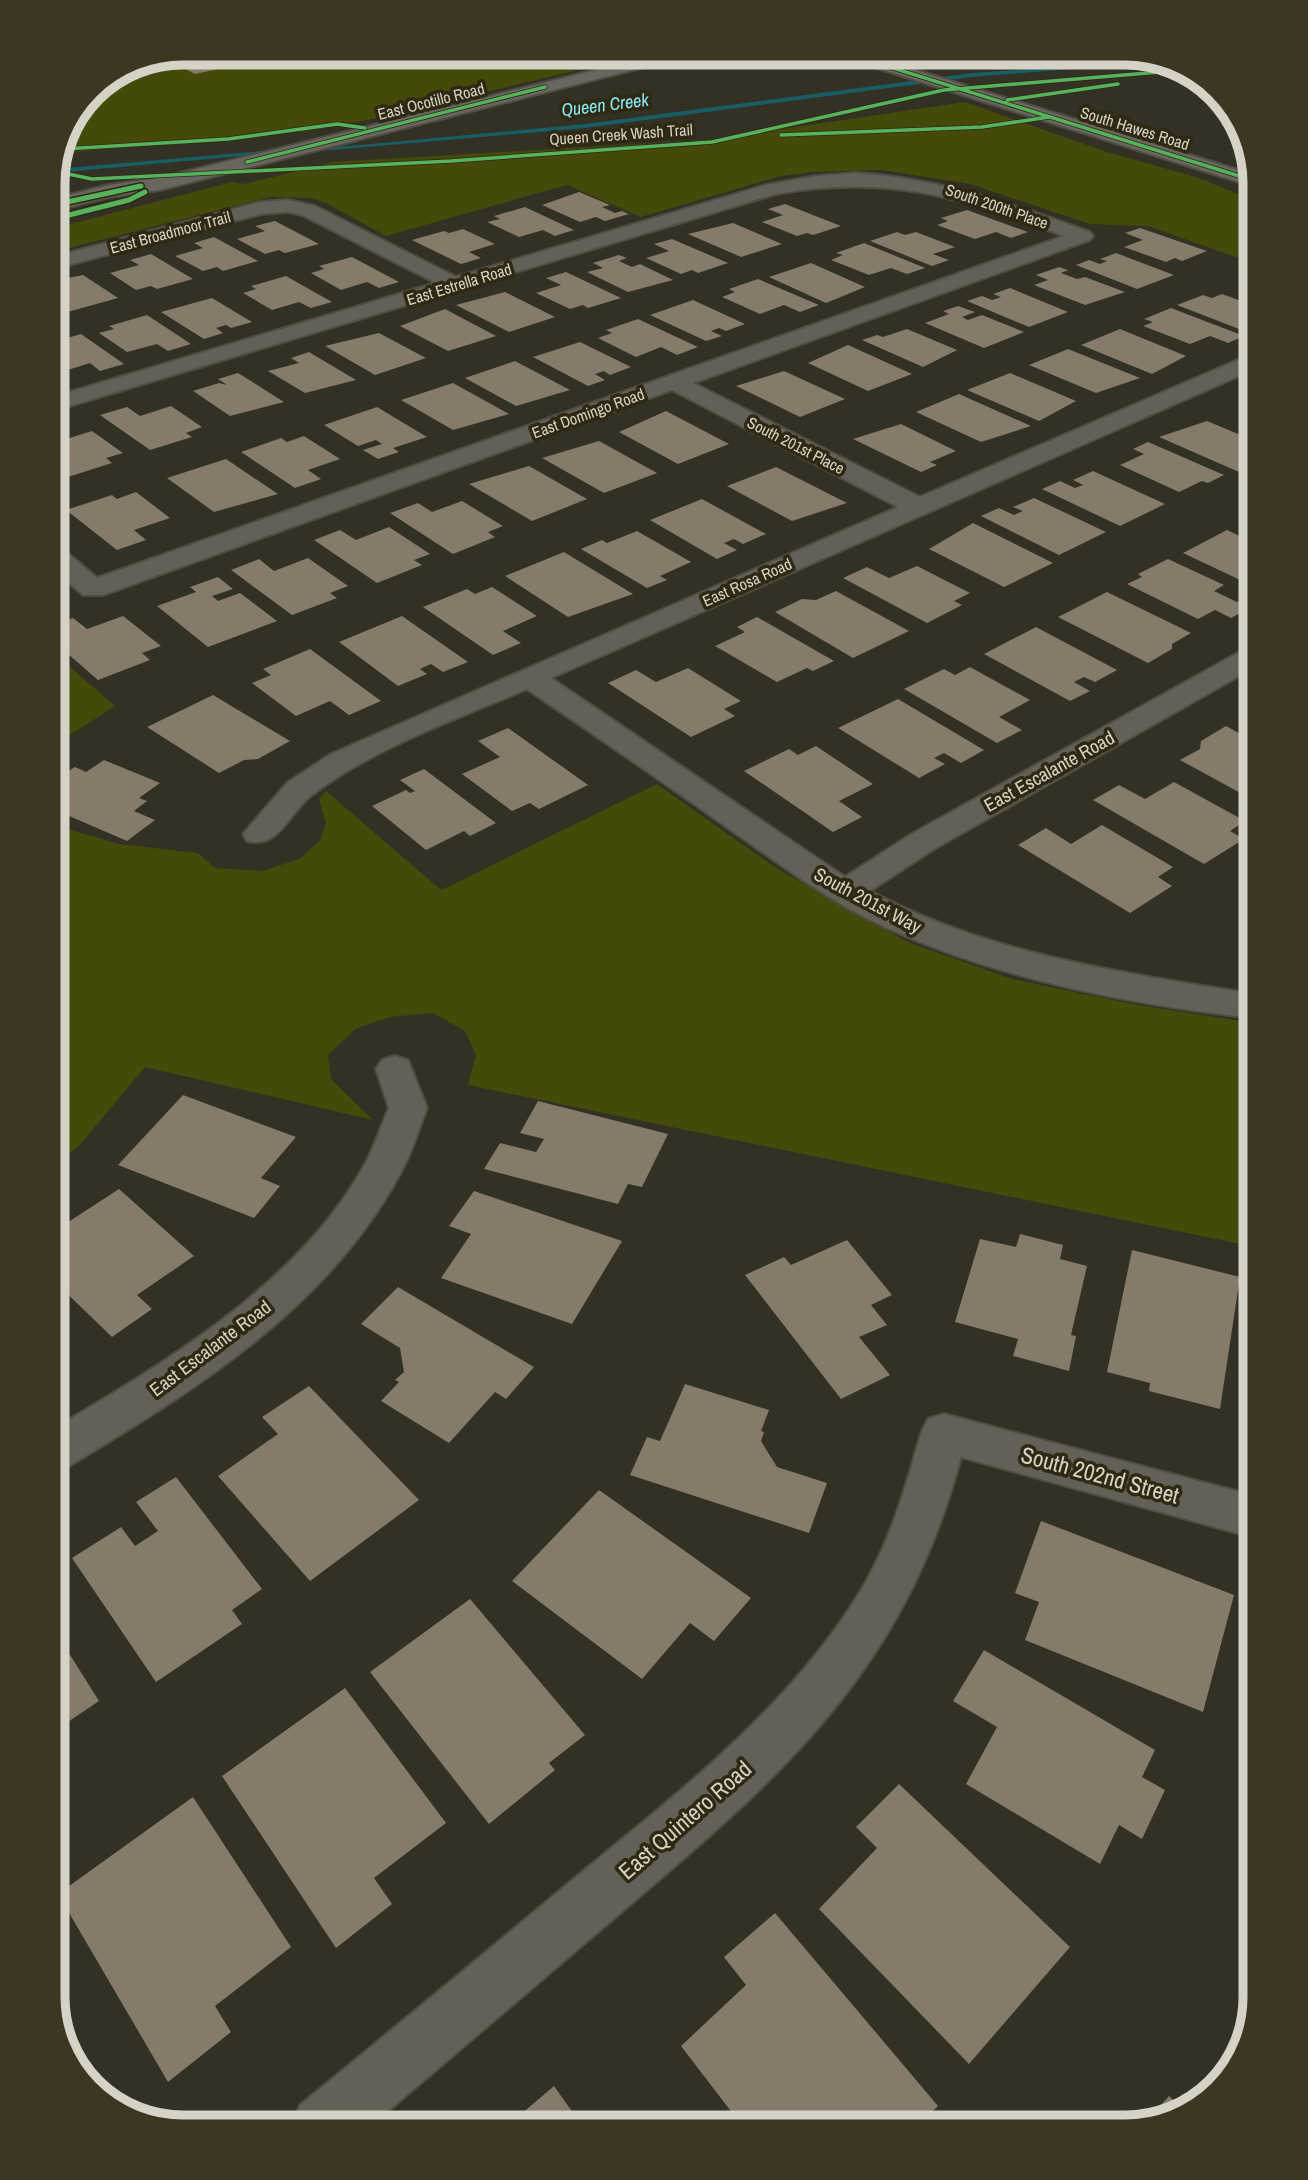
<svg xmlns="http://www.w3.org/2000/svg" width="1308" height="2180" viewBox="0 0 1308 2180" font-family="'Archivo Narrow',sans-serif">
<rect width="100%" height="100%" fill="#333024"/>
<!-- green -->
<path fill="#454a0b" d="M183,53H649L382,117L310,131L63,153L91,90L133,62Z
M965,102L1107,152L1196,177L1255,201V264L1148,226L1090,224L970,184L882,170L814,172L781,176L641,217L567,185L386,236L326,203L311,198L271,197L53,252V230L67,225L232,182L245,184L331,162L707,140Z
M53,652L115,706L53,746Z
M657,784L776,868L908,942L1012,979L1138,1005L1255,1023V1247L468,1085L476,1055L465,1031L433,1013L390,1017L355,1029L328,1055L331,1079L373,1120L145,1067L78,1147L53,1163V825L119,844L198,853L215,868L263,871L301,858L320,840L326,824L319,799L326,791L441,890Z"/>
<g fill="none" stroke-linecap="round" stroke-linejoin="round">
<!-- stream -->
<path fill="#185d64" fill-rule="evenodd" d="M1154,60L1160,62L972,77L585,128L309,152L306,150L585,124L972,73Z
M274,150L276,153L54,173L55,169Z"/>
</g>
<!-- building -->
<path fill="#847b6a" d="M209,61L223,68L195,74L182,67Z
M579,192L610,205L602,207L615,213L622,211L629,214L605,221L596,217L580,222L542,205Z
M785,204L841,226L813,235L807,233L797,236L762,222L783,215L768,209Z
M525,207L574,230L555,236L543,230L519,237L487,222L500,219L494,216Z
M967,210L1028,232L1011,238L996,232L975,239L937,225L948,221L941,218Z
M275,221L319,244L285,253L279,250L265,254L237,239L265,231L255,226Z
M733,223L782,244L741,257L688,234Z
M1140,228L1207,251L1182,261L1175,258L1166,262L1124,247L1143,240L1125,233Z
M463,229L495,244L469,252L481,258L461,264L412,240L444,231L449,233Z
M897,232L905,235L916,232L955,247L933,254L949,260L932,266L870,241Z
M214,237L258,261L223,271L217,267L203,271L175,256L203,248L194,243Z
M672,239L728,263L698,273L692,270L681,274L646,258L669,251L654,244Z
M864,243L925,268L907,274L891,268L869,275L831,260L843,255L836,253Z
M1116,253L1174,275L1137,289L1076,265L1089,260L1100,264L1107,261L1100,259Z
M151,254L193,279L157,289L151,286L136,290L110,273L139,265L130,260Z
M619,255L627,258L619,261L632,267L640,264L673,280L628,292L587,272L603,268L593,263Z
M352,257L399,282L379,288L367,282L341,290L311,273L324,269L319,266Z
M811,263L865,287L826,303L769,277Z
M1059,267L1068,270L1061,273L1077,279L1085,277L1125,292L1085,305L1034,285L1048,280L1036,275Z
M566,272L621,298L588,308L583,305L570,309L536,293L561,285L546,278Z
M83,275L118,298L64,313L53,305V281Z
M286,276L332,302L311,308L299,302L272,310L243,293L256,289L251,286Z
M758,279L819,305L800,312L784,305L760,314L722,297L735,292L729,289Z
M1010,288L1068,312L1029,327L967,301L982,296L992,300L1001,297L993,294Z
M505,292L555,317L509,332L456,305Z
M1222,294L1255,306V317L1249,320L1255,322V332L1252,334L1177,305L1203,295L1212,298Z
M212,298L252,322L231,328L226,325L216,328L223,333L204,339L161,312Z
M693,300L745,324L726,331L719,328L711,331L722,336L706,341L650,315Z
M958,306L975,312L962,317L968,320L982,315L1024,332L984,348L925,323L949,314L943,311Z
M1171,308L1244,336L1228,343L1210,336L1190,344L1143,326L1153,322L1144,319Z
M445,309L496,336L448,351L400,326Z
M147,315L191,344L168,351L157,344L127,352L99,333L114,329L109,326Z
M638,319L698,347L677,355L661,347L636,357L598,338L612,333L606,330Z
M907,329L957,350L923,367L862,340L877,335L883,337Z
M1120,329L1186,356L1152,374L1081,345Z
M379,333L426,358L375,375L325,346Z
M81,334L124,364L100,371L90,363L58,373L53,368V342Z
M580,342L631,367L610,375L604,371L595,374L605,380L588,386L533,357Z
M848,345L912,374L868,391L808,363Z
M1068,349L1140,378L1096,393L1029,365Z
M309,352L356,380L305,393L268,371L299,363L291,358Z
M515,361L570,390L516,406L465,378Z
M784,371L845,399L800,417L736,386Z
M238,373L284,402L230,416L193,391L219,383L227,385L218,379Z
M1010,373L1076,401L1039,421L967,390Z
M453,383L509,414L453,430L401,400Z
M1255,393V408L1239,401Z
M959,394L1031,426L981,442L916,412Z
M171,406L202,427L186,433L192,437L150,450L100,415L127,407L140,416Z
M377,407L427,437L393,448L399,452L378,459L363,450L382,444L376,440L358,446L324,425Z
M666,411L729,444L678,464L619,432Z
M1207,421L1255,441V464L1239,472L1159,437Z
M901,424L956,451L930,462L937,465L921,472L853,439Z
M92,431L123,453L106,458L112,463L68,477L53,465V435L60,441Z
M304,436L340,459L308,470L321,479L295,488L241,452L281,438L287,442Z
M599,441L657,473L604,493L542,458Z
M1148,442L1224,475L1208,483L1202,481L1179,492L1120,465L1144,454L1133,449Z
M226,459L278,494L214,512L167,478Z
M529,466L587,499L532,521L469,484Z
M776,467L847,503L792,521L727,486Z
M1093,471L1165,504L1120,526L1042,489L1060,481L1075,488L1083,485L1073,480Z
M136,492L170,518L134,530L146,540L117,550L66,510L112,495L117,499Z
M1034,498L1106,532L1059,555L981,516L999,508L1014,515L1023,511L1013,507Z
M702,499L766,534L743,544L734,539L724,543L737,550L717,559L650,520Z
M462,501L503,526L488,532L495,537L453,554L390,513L418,503L432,512Z
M973,523L1053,563L1004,587L929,549Z
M389,527L430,554L414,560L422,565L377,583L314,540L340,530L356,540Z
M1227,530L1255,543V587L1183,553Z
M637,531L691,562L660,576L667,580L647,588L581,549L602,540L607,543Z
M564,552L633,594L568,617L505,576Z
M308,558L348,586L330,593L337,598L292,615L231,570L259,559L274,571Z
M1168,559L1224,585L1214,591L1237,602L1247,597L1255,601V605L1231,618L1215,610L1198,619L1127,584L1142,577L1138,574Z
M917,566L970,593L954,601L962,605L927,623L843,578L867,567L889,578Z
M218,577L233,589L212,596L218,601L240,593L277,621L208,647L157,606L196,592L190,587Z
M492,587L537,616L503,631L521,643L493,655L423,607L467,589L475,594Z
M836,591L909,631L853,658L775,612L802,599L816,600Z
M1107,592L1191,633L1172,644V649L1148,663L1058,617Z
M123,616L161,646L142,653L150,660L98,680L53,641V625L73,618L87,629Z
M402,616L468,662L443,672L431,664L420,669L427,674L398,686L339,642Z
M757,617L834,661L813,671L807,668L777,682L715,646L745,632L737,627Z
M1036,627L1117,670L1095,682L1084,677L1074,682L1090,691L1070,701L984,654Z
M310,649L381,701L349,715L330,701L296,716L252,683L271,675L263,669Z
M970,667L1030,700L999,717L1022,730L997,743L904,689L944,669L955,675Z
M688,668L741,701L724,709L735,716L691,737L608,683L636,670L656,682Z
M213,695L290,741L258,759L244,760L219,773L147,727Z
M898,699L984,750L961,763L944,753L934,758L945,764L919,778L838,728Z
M1226,726L1255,742V801L1180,760L1200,749L1201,741Z
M508,728L588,785L539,809L530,803L512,811L462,774L500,757L478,741Z
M816,746L873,784L839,801L862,817L833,832L744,771L789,749L798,755Z
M104,760L160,783L139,798L147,801L134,811L155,820L127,841L53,809V781L75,767L86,772Z
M424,769L496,823L470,836L464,831L426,850L372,806L406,790L410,793L415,791L400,780Z
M1174,782L1245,821L1230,831L1244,839L1204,864L1093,800L1119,785L1145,799Z
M1102,825L1173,867L1158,877L1172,886L1130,913L1018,845L1046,828L1071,844Z
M183,1095L296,1137L261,1178L280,1186L254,1218L118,1165Z
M538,1101L668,1134L642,1187L628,1184L618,1204L484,1169L500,1143L536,1152L544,1139L520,1133Z
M119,1189L194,1256L137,1295L152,1309L112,1337L53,1280V1232Z
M474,1191L622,1241L572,1324L441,1278L471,1234L449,1226Z
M1020,1234L1063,1245L1060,1259L1087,1266L1071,1335L1076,1336L1069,1371L1013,1356L1018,1339L955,1322L980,1239L1016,1247Z
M847,1240L892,1295L871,1305L887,1325L859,1337L890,1375L841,1399L745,1275L784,1257L791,1265Z
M1132,1250L1240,1277L1220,1409L1149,1391L1150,1383L1107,1372Z
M398,1287L534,1367L506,1399L495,1392L449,1443L381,1401L399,1382L395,1380L404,1372L400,1348L361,1324Z
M1254,1359H1255V1428L1246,1426Z
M685,1384L769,1410L761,1431L764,1432L761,1441L777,1467L827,1483L809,1533L630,1475L647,1437L660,1441Z
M309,1386L419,1500L310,1581L218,1476L278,1434L262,1417Z
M176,1477L262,1589L232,1610L242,1624L156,1682L72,1558L121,1527L135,1546L158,1531L136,1502Z
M599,1490L751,1598L714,1641L690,1623L642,1679L512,1581Z
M1041,1521L1234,1595L1203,1712L1025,1640L1039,1602L1015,1593Z
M470,1599L585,1735L549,1763L555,1770L489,1824L370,1672Z
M55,1631L99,1701L53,1732V1632Z
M984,1650L1155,1750L1142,1777L1165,1790L1142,1839L1119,1825L1100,1864L966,1784L997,1727L953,1701Z
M345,1688L446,1823L374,1878L392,1904L336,1948L222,1776Z
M899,1784L1070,1947L969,2064L819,1909L877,1848L856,1827Z
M193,1797L291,1947L215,2006L231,2032L168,2082L58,1894Z
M775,1913L938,2106L916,2127H743L681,2046L746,1985L724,1957Z
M554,2086L583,2127H506Z
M1169,2096L1185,2112L1145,2123Z"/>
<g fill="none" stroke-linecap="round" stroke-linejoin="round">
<defs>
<path id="street" d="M856,173C938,178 1013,204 1090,232L1093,236L1090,240L693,383L920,497L1247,356L1255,354V369L551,678L845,877L910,835L1245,649L1255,646V667L934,849L870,891C990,955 1123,973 1255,994V1018C1125,1004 985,977 866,918C817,893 773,859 728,828C662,781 594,735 527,689C455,720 375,747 312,795C289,812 280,849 247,841L243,834L287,783L331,754L898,507L672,390L103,595H83L53,569V547L63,549L97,578L1064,236C960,197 888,174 776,194L53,411V397L436,283L302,215L288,212L261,214L53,269V257L260,202L288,200L315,206L456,277L766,185L816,176Z
M395,1056L408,1060L427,1108C419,1129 412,1152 401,1172C329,1307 197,1389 69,1466L53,1472V1429C165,1363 303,1281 366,1162C375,1145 381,1126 389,1108L376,1069L382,1060Z
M944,1414L1255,1496V1538L961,1457C902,1677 777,1780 611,1921C530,1990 450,2059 369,2127H292L300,2105C391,2031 480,1957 570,1882C673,1797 782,1714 855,1600C888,1549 905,1491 921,1433L928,1419Z"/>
<path id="secondary" d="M664,53H690L688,56L160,190L109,197L53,211V199L109,185L160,178Z
M837,53H861L1254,175L1255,187L839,56Z"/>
</defs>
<!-- street casing -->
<use href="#street" stroke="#4f4c42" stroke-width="4"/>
<!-- secondary casing -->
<use href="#secondary" stroke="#4f4c42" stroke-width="4"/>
<!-- street -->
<use href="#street" fill="#636058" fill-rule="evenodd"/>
<!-- secondary -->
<use href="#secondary" fill="#696660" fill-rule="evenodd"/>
<defs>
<path id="cycleway-far1" d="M845,53L1255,181
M1007,100L1118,84
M781,135L982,127L1049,117
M64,149L228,139L337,124L365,128
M247,162L545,87
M54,171L92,179L451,161L712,142L944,90L1184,70"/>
<path id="cycleway" d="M53,205L141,186
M53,219L129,200L145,192"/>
</defs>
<!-- cycleway-far1 casing -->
<use href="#cycleway-far1" stroke="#2f2914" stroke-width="5"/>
<!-- cycleway casing -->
<use href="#cycleway" stroke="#2f2914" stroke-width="8"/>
<!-- cycleway-far1 -->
<use href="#cycleway-far1" stroke="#56b35d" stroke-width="3.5"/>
<!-- cycleway -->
<use href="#cycleway" stroke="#56b35d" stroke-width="5"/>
</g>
<g text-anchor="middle" stroke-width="7" stroke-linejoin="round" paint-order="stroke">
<!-- far-street labels -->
<g font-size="16" fill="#d6d2c6" stroke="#2f2914">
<text transform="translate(431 101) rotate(-14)" y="6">East Ocotillo Road</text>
<text transform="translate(1135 128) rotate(17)" y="6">South Hawes Road</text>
<text transform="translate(621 134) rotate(-4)" y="6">Queen Creek Wash Trail</text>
<text transform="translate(997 206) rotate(19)" y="6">South 200th Place</text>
<text transform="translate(170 232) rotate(-15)" y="6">East Broadmoor Trail</text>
<text transform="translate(459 284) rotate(-17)" y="6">East Estrella Road</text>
<text transform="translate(588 413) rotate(-20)" y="6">East Domingo Road</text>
<text transform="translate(796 445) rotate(27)" y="6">South 201st Place</text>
<text transform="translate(747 582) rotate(-24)" y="6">East Rosa Road</text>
</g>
<!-- far-water labels -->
<g font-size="18" font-style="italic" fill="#88ebf8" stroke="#2f2914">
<text transform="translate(605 105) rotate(-7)" y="6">Queen Creek</text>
</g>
<!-- street labels -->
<g font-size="19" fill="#d6d2c6" stroke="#2f2914">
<text transform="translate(1049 771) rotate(-29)" y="7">East Escalante Road</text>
<text transform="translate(868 900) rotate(28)" y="7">South 201st Way</text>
<text transform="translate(210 1348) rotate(-37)" y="7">East Escalante Road</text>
</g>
<!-- near-street labels -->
<g font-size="23" fill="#d6d2c6" stroke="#2f2914">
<text transform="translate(1100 1475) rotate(15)" y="8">South 202nd Street</text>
<text transform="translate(685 1820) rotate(-41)" y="8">East Quintero Road</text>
</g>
</g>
<!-- crop -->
<path d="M0 0H1308V2180H0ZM183 65H1125A118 118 0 0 1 1243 183V1997A118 118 0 0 1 1125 2115H183A118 118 0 0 1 65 1997V183A118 118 0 0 1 183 65Z" fill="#3c3722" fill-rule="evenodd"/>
<path fill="none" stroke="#d6d2c6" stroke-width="9" d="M183 65H1125A118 118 0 0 1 1243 183V1997A118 118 0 0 1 1125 2115H183A118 118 0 0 1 65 1997V183A118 118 0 0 1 183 65Z"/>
</svg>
